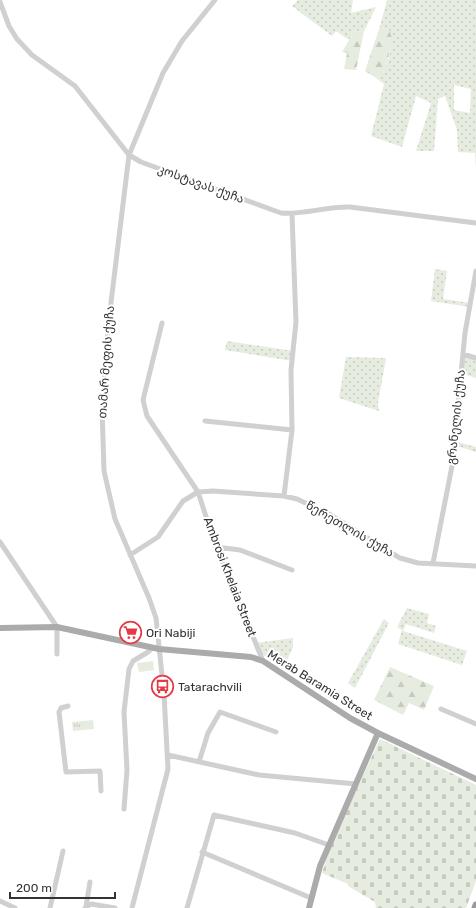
<svg xmlns="http://www.w3.org/2000/svg" width="476" height="908" viewBox="0 0 476 908" font-family="Rubik,'Noto Sans Georgian',sans-serif">
<defs>
<pattern id="grass-dots" width="8" height="8" patternUnits="userSpaceOnUse"><rect width="8" height="8" fill="#e6ecdf"/><path d="M2 2h.1M6 6h.1" fill="none" stroke="#c6cbc0" stroke-width="1.8" stroke-linecap="round"/></pattern>
<pattern id="forest-firs" width="22" height="20" patternUnits="userSpaceOnUse"><rect width="22" height="20" fill="#e6ecdf"/><path d="M5 1l3.5 6h-7zM16 11l3.5 6h-7z" fill="#c6cbc0"/></pattern>
<pattern id="cemetery-stones" width="16" height="16" patternUnits="userSpaceOnUse"><rect width="16" height="16" fill="#e6ecdf"/><path d="M2 7V4a2 2 0 0 1 4 0v3zM10 15v-3a2 2 0 0 1 4 0v3z" fill="#c6cbc0"/></pattern>
<pattern id="park-tufts" width="24" height="20" patternUnits="userSpaceOnUse"><rect width="24" height="20" fill="#e6ecdf"/><path d="M3 7l-1-3M5 7V3M7 7l1-3M15 17l-1-3M17 17v-4M19 17l1-3" fill="none" stroke="#c6cbc0"/></pattern>
</defs>
<rect width="100%" height="100%" fill="#fff"/>
<!-- grass -->
<path fill="url(#grass-dots)" fill-rule="evenodd" d="M298,0H353L351,13L376,7L364,31L354,32L349,40L336,31L332,36L292,6Z
M387,0H476V168L475,153L458,152L457,130L445,96L438,99L434,151H416L431,103L416,96L402,147L371,136L384,84L376,78C391,64 391,52 390,31L380,26ZM454,85L471,89L470,113L454,110Z
M435,269L447,271L443,299L470,303V307L431,301Z
M227,341L293,351L292,361L225,350Z
M463,354L476,358V378L461,373Z
M346,357L386,358L378,403L379,411L339,398Z
M454,441L476,447V452L454,445Z
M407,608L429,614L427,623L436,626L434,633L406,624L403,631L467,651L462,665L398,644L402,630L397,627Z
M384,619L389,623L355,688L348,683Z
M293,638V647L284,668L260,653L256,643Z"/>
<!-- forest -->
<path fill="url(#forest-firs)" d="M380,26L390,31L392,39L386,69L376,78L365,71Z
M364,31L356,70L344,69L347,53L342,52L354,32Z
M390,667L434,686L424,710L409,703L403,715L374,700Z"/>
<!-- cemetery -->
<path fill="url(#cemetery-stones)" d="M380,739L476,785V881L466,908H376L375,902L348,886V884L322,873L331,845Z"/>
<!-- park -->
<path fill="url(#park-tufts)" d="M93,720L94,729L73,731L72,722Z"/>
<!-- pitch -->
<path fill="#e6ecdf" d="M153,661L154,670L139,672L137,663Z"/>
<g fill="none" stroke-linecap="round" stroke-linejoin="round">
<!-- minor -->
<path stroke="#d0d0d0" stroke-width="5" d="M0,2L9,26L17,39L32,55L75,86L129,155L141,162L281,213C304,215 327,206 350,207L476,223
M162,323L143,400L147,416L198,492L216,547L263,661
M463,354L476,358
M205,421L292,430
M284,496L292,430L291,370L296,322L292,214
M0,542L57,627V654
M216,547L240,550L292,570
M130,555L158,537L183,501L198,492L213,491L284,496L297,499L329,514L400,558L418,563L476,566
M433,563L452,466L465,333L476,271
M68,706L61,708L59,712L66,772L100,771L101,791
M441,709L476,724
M168,755L259,775L356,784
M199,762L208,733L220,712L276,732
M124,809L127,770L124,712L129,669L133,661L148,652L152,648
M202,852L311,898
M0,901L15,908
M86,907L90,882
M50,908L63,851
M85,908L91,904L115,908
M132,908L168,769L164,694L156,618L149,598L115,519L104,471L102,407L109,319L129,155L163,73L182,41L215,0
M187,908L214,815L295,833L329,845"/>
<!-- major -->
<path stroke="#ababab" stroke-width="6" d="M0,628L57,627L159,649L251,657L263,661L350,718L378,733L476,779
M309,908L320,866L378,733"/>
<!-- highway -->
<path stroke="#9a9a9a" stroke-width="7" d="M475,908L476,905"/>
</g>
<!-- icons -->
<defs>
<symbol id="supermarket-ring" viewBox="-11 -11 22 22"><circle r="9.5" fill="#fff" stroke="#e63946" stroke-width="1.5"/><path d="M-6-5.5h2.5l.6 2H6L4.5 2H-2.5L-4.4-4H-6ZM-1.5 3.2a1.3 1.3 0 1 0 .1 0ZM3 3.2a1.3 1.3 0 1 0 .1 0Z" fill="#e63946"/></symbol>
<symbol id="bus-ring" viewBox="-11 -11 22 22"><circle r="9.5" fill="#fff" stroke="#e63946" stroke-width="1.5"/><path d="M-5-6H5V4H4V6H2V4H-2V6H-4V4H-5ZM-3.5-4V0h7V-4ZM-3.5 1.2v1.5H-2V1.2ZM2 1.2v1.5H3.5V1.2Z" fill="#e63946"/></symbol>
</defs>
<g fill-rule="evenodd">
<use href="#supermarket-ring" x="118" y="620" width="25" height="25"/>
<use href="#bus-ring" x="150" y="674" width="25" height="25"/>
</g>
<g text-anchor="middle" stroke-width="4" stroke-linejoin="round" paint-order="stroke">
<!-- street labels -->
<g font-size="12" fill="#333" stroke="#fff">
<text transform="translate(201 184) rotate(20)" y="4">კოსტავას ქუჩა</text>
<text transform="translate(106 362) rotate(-86)" y="4">თამარ მეფის ქუჩა</text>
<text transform="translate(456 417) rotate(-84)" y="4">გრანელის ქუჩა</text>
<text transform="translate(350 529) rotate(30)" y="4">წერეთლის ქუჩა</text>
<text transform="translate(230 577) rotate(69)" y="4">Ambrosi Khelaia Street</text>
<text transform="translate(320 685) rotate(32)" y="4">Merab Baramia Street</text>
</g>
<!-- poi labels -->
<g font-size="12" fill="#333" stroke="#fff" text-anchor="start">
<text x="146" y="637">Ori Nabiji</text>
<text x="178" y="691">Tatarachvili</text>
</g>
</g>
<!-- scale -->
<path d="M10 892v6h105v-6" fill="none" stroke="#333333" stroke-width="2"/>
<text x="16" y="892" font-size="12" fill="#333333" stroke="#ffffff" stroke-width="3" paint-order="stroke">200 m</text>
</svg>
